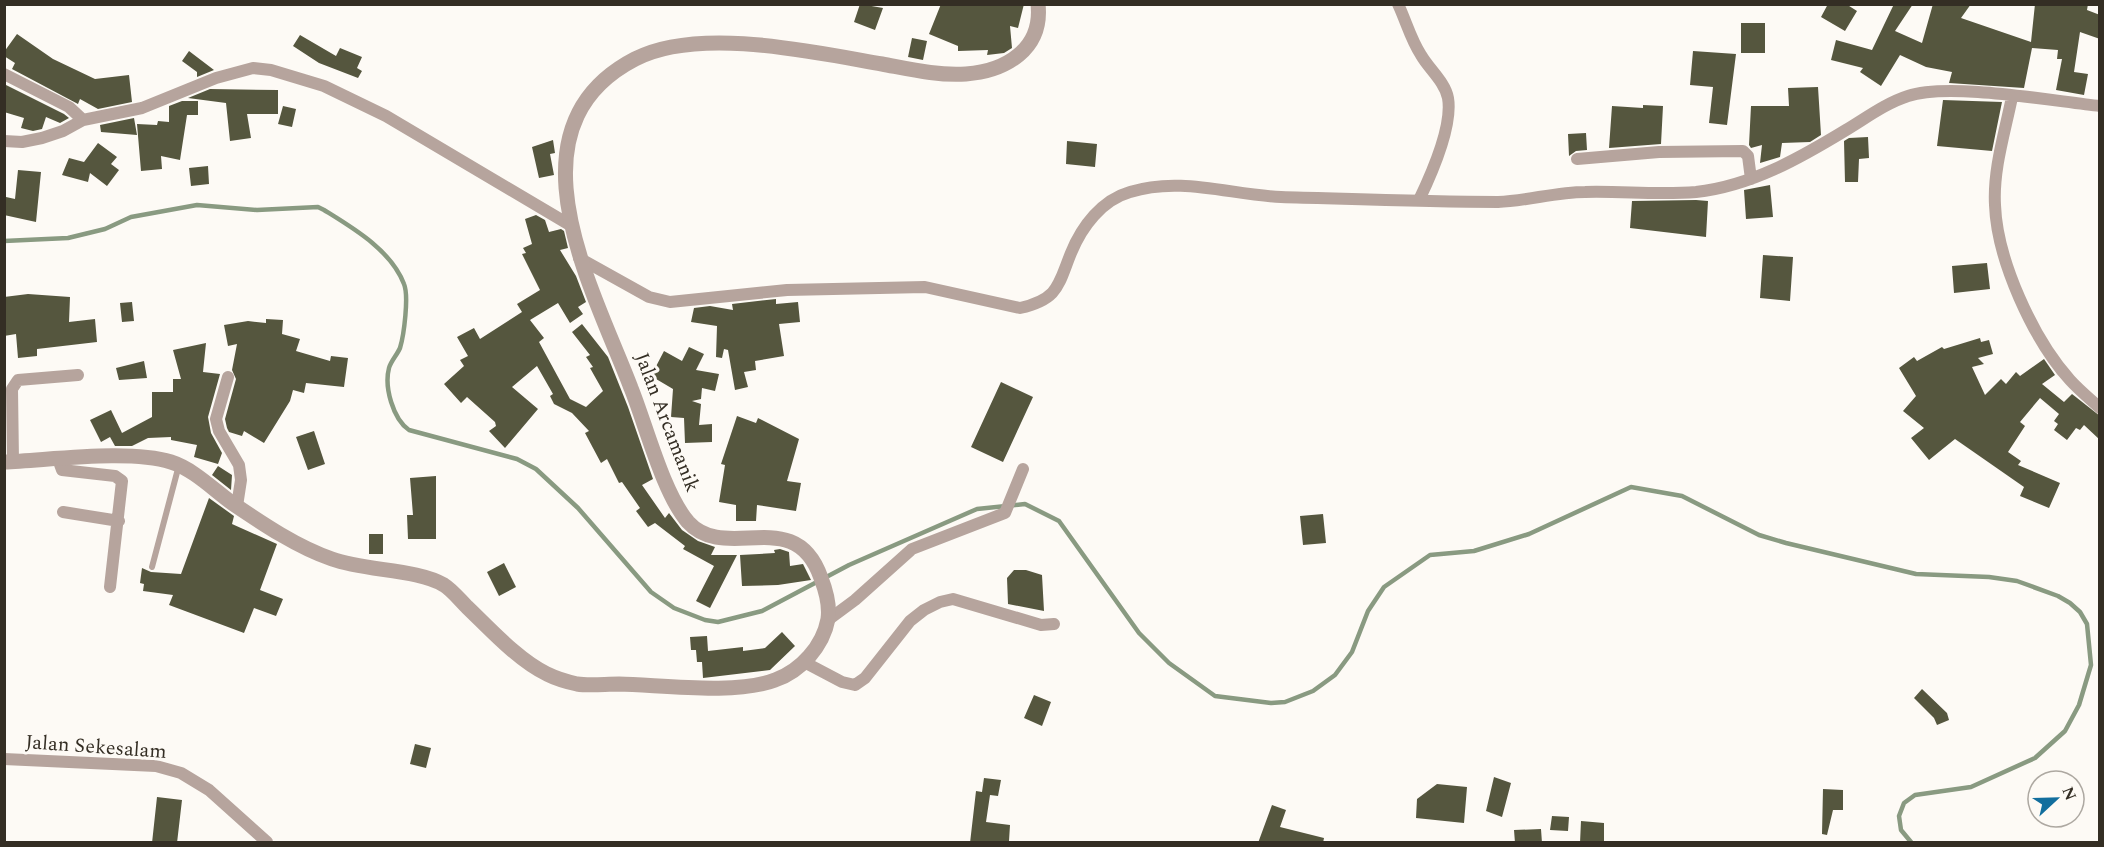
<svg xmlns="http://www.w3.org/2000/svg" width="2104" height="847" viewBox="0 0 2104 847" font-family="Spectral,serif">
<rect width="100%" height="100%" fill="#fdfaf5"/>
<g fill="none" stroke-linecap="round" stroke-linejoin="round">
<!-- stream -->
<path stroke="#899a81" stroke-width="4.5" d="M4,241L68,238L105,229L131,217L197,205L257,210L318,207L324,210C353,228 391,250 404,284C409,296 404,335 400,348C397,355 391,361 389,368C384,387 393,419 409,430L517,459L536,469L578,508L651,592L674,608L705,620L718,622L762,611L849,565L977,509L1025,504L1059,521L1139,633L1169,663L1215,696L1271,703L1285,702L1313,691L1335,675L1352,652L1368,611L1384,587L1430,555L1474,551L1529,534L1631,487L1682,496L1759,535L1786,543L1916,574L1989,577L2017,581L2058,596L2070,603L2080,612L2087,624L2091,665L2079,705L2065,731L2035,758L1971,787L1915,795L1904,803L1899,816L1901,830L1911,842"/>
</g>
<!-- building -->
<path fill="#55563e" d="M860,4L883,8L875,30L854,22Z
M941,4H1024L1018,28L1010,26L1012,48L1004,53L987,55L988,50L958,51V46L929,34Z
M1828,4H1846L1857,11L1845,31L1821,17Z
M1894,4H1913L1895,31L1922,43L1933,4H1971L1961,18L2031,42L2035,4H2088L2087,10L2100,15V39L2080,32L2074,72L2088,74L2084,95L2056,90L2062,59H2057L2058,50L2032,48L2024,88L1949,83L1952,72L1926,67L1900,55L1881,86L1860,72L1863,68L1831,60L1836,40L1872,50Z
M1741,23H1765V53H1741Z
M17,34L53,59L95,79L129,75L132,102L98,109L80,99L78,104L12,69L15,63L4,56V52Z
M300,35L336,56L340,48L362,57L357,68L362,71L358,78L319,63L293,46Z
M912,38L927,41L923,60L908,57Z
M189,51L214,70L197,77V72L182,61Z
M1693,51L1736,54L1727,125L1709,123L1713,87L1690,85Z
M4,84L64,114L69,118L60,123L46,117L42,129L33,131L21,128L24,118L4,112Z
M1818,87L1821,135L1810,142L1782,143L1780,157L1760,163L1762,145L1751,148L1749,145L1751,106H1789L1788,88Z
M210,89L278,90V114H247L251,138L230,141L226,103L188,98Z
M1943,100L2002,102L1992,151L1937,146Z
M182,101H198V115H187L180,160L161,156L162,169L141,171L137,124L157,125L158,121L169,122V106Z
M1643,105L1663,106L1661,144L1609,148L1612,106L1643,108Z
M283,106L296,109L292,127L278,124Z
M134,118L137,135L101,132L100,125Z
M1586,133L1587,150L1576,151L1569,156L1568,134Z
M1868,137L1869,158L1859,159L1858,182H1845L1844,141L1849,138Z
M553,140L555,153L550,154L554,175L539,178L532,147Z
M1067,141L1097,144L1095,167L1066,164Z
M98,143L117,157L111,164L119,170L107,186L90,173L88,182L62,175L69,158L84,162Z
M208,166L209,184L191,186L189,168Z
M18,170L41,172L36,222L4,215L6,197L15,199Z
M1770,185L1773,217L1746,219L1744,190Z
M1696,200L1708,201L1706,237L1630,228L1632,201Z
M536,215L545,220L549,232L561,229L564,231L568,248L560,250L576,276L586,302L578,307L583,314L570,323L558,303L530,320L544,338L539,342L570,399L586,407L603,391L590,368L593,367L586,357L590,355L572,332L582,324L608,357L628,407L653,479L642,485L665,518L669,513L682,530L698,541L715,547L711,555H737L710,608L696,601L714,566L683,549L685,546L655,523L648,527L636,511L640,508L622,482L619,483L607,459L601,463L585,433L589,431L572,413L554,404L550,396L553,394L537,366L512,387L538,409L505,448L489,431L496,426L495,422L467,397L461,403L444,384L464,366L460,360L468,356L457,337L474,328L480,339L522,312L517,304L540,290L522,254L526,253L523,248L532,244L525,219Z
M1763,255L1793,257L1790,301L1760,298Z
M1987,263L1990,289L1954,293L1952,266Z
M28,294L70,297L69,322L95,319L97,342L37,349V356L18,358L16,334L4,336V297Z
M776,299V304L798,302L800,322L779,324L784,356L755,361L756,370L744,372L748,387L735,390L728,350L724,349L722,358L716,357L717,326L691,322L694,308L710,306L733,310L732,304Z
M132,302L134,321L122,322L120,303Z
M266,319L283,320L282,334L300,339L296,351L330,361L331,356L348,358L344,387L306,383L304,393L293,390L290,401L264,443L244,431L242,436L229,432L227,428L225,419L236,379L232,370L237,344L228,346L224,325L248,321L266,323Z
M1980,338L1981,342L1989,340L1993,354L1978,358L1984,364L1972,367L1985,395L2001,379L2006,384L2016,372L2020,376L2044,359L2055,375L2042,384L2064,402L2072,394L2100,416V440L2084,425L2080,430L2076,428L2067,440L2054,430L2058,424L2054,421L2059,414L2040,398L2020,422L2025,426L2008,452L2021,461L2018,465L2060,483L2049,508L2020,496L2024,487L1955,439L1929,460L1911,438L1924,428L1903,411L1916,396L1899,368L1914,357L1917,361L1942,347L1944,349Z
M206,343L203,372L220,374L208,417L211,433L222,453L218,464L194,457L197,445L171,440V437L148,438L132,446H115L110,437L101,442L90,420L111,410L122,433L152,417V392H173V379H181L173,350Z
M689,347L704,354L696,370L719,374L715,391L702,388L701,399L692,401L701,404L699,425L712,424V442L685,443L684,418L671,417L673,389L651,376L664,351L682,361Z
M144,361L147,378L119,380L116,368Z
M1001,382L1033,397L1003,462L971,447Z
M737,416L756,423L758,418L799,439L787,481L801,483L796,511L757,505L756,521H736V505L719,502L725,465L721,464Z
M314,431L325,464L308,470L296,437Z
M218,466L232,475L231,490L212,475Z
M436,476V539H408L407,515H413L410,478Z
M209,498L234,516L232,524L277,544L260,590L283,599L276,616L254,608L244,633L169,605L173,595L143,591L144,584L140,583L142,568L151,572L181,574Z
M1323,514L1326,543L1303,545L1300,516Z
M369,534H383V554H369Z
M780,549L789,552L790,566L803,564L811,580L778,585L742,586L740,555L775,553L774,550Z
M504,563L516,587L499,596L487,572Z
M1014,570H1026L1042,575L1044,611L1008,604L1007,578Z
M782,632L795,646L770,670L703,678L702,662H697L696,650H691L690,637L707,636L708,651L743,647V651L765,648Z
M1922,689L1947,713L1949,720L1937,725L1934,718L1914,698Z
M1034,695L1051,702L1042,726L1024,718Z
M415,744L431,748L426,768L410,764Z
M1494,777L1511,783L1502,817L1486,811Z
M984,778L1001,780L998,796L990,795L986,822L1010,825L1009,841L970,843L976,791L982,792Z
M1437,784L1467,787L1464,823L1416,818L1417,799Z
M1823,789L1843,790V810H1833L1827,835L1822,834Z
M157,797L182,800L177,843H152Z
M1272,805L1286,810L1280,827L1324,838L1323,843H1258Z
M1552,816L1569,817L1568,831L1550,830Z
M1581,821L1604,823V843H1580Z
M1541,829L1542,843H1515L1514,830Z"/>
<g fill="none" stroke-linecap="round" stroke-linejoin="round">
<!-- service -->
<path stroke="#b6a49d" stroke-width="6" d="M152,567L179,465"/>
<!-- minor -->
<path stroke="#b6a49d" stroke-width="12" d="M1398,4C1406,21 1411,40 1421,55C1429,69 1445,82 1448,98C1453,127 1431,175 1419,200
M4,74L69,107L83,120
M2012,97C2005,132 1993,169 1995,205C1997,260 2033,339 2070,380C2079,390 2090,399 2100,408
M4,141L22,142L42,138L63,131L83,120L142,108L216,78L253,68L271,70L324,86L386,116L570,225
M1577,159L1659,152L1743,151L1748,156L1751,179
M579,258L649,297L670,302L787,290L925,287L1020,308C1059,299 1058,285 1071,253C1082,226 1102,200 1130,192C1180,176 1231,195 1281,197C1353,199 1426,202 1498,202C1527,201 1556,192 1585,192C1622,191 1659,195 1696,192C1751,186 1800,158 1846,130C1866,118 1886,103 1908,96C1949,82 2052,101 2100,106
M228,377L216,419L219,431L239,465L241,480L237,506
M58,459L62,470L115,476L122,481L110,587
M13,461L12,389L18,380L78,375
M63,512L119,521
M828,620L855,600L912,549L1005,513L1023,469
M804,662L842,682L855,685L865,678L910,621L924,610L940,602L953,599L1041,625L1054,624
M4,759L156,766L181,773L209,790L267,842"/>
<!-- tertiary -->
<path stroke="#b6a49d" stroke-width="15" d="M4,462C52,460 129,449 171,462C193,469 213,489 232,503C263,524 297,547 332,559C365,571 417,569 444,585C452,590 460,600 467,607C489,628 519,661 547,674C555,678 568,682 577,684C590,686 605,684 619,684C662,685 736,695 775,680C801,671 823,646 828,619C830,605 826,591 821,578C795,503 726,564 688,522C663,493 646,425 631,388C594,290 502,128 635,59C698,26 814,52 882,64C909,69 938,76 966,74C1006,71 1043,49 1038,4"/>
</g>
<g text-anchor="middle" stroke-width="6" stroke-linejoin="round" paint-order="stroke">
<!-- street labels -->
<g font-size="20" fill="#342e24" stroke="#fdfaf5">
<text transform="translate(668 422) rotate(69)" y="7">Jalan Arcamanik</text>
<text transform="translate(96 746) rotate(4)" y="7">Jalan Sekesalam</text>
</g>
</g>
<!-- border -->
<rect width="2104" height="847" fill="none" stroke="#342e24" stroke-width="12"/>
<!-- north arrow -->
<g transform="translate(2056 799) rotate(68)"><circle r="28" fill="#fdfaf5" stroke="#ada8a1" stroke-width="1.5"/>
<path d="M0-4.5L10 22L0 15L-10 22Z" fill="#126e9d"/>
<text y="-9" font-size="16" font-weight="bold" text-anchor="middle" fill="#342e24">N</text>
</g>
</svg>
